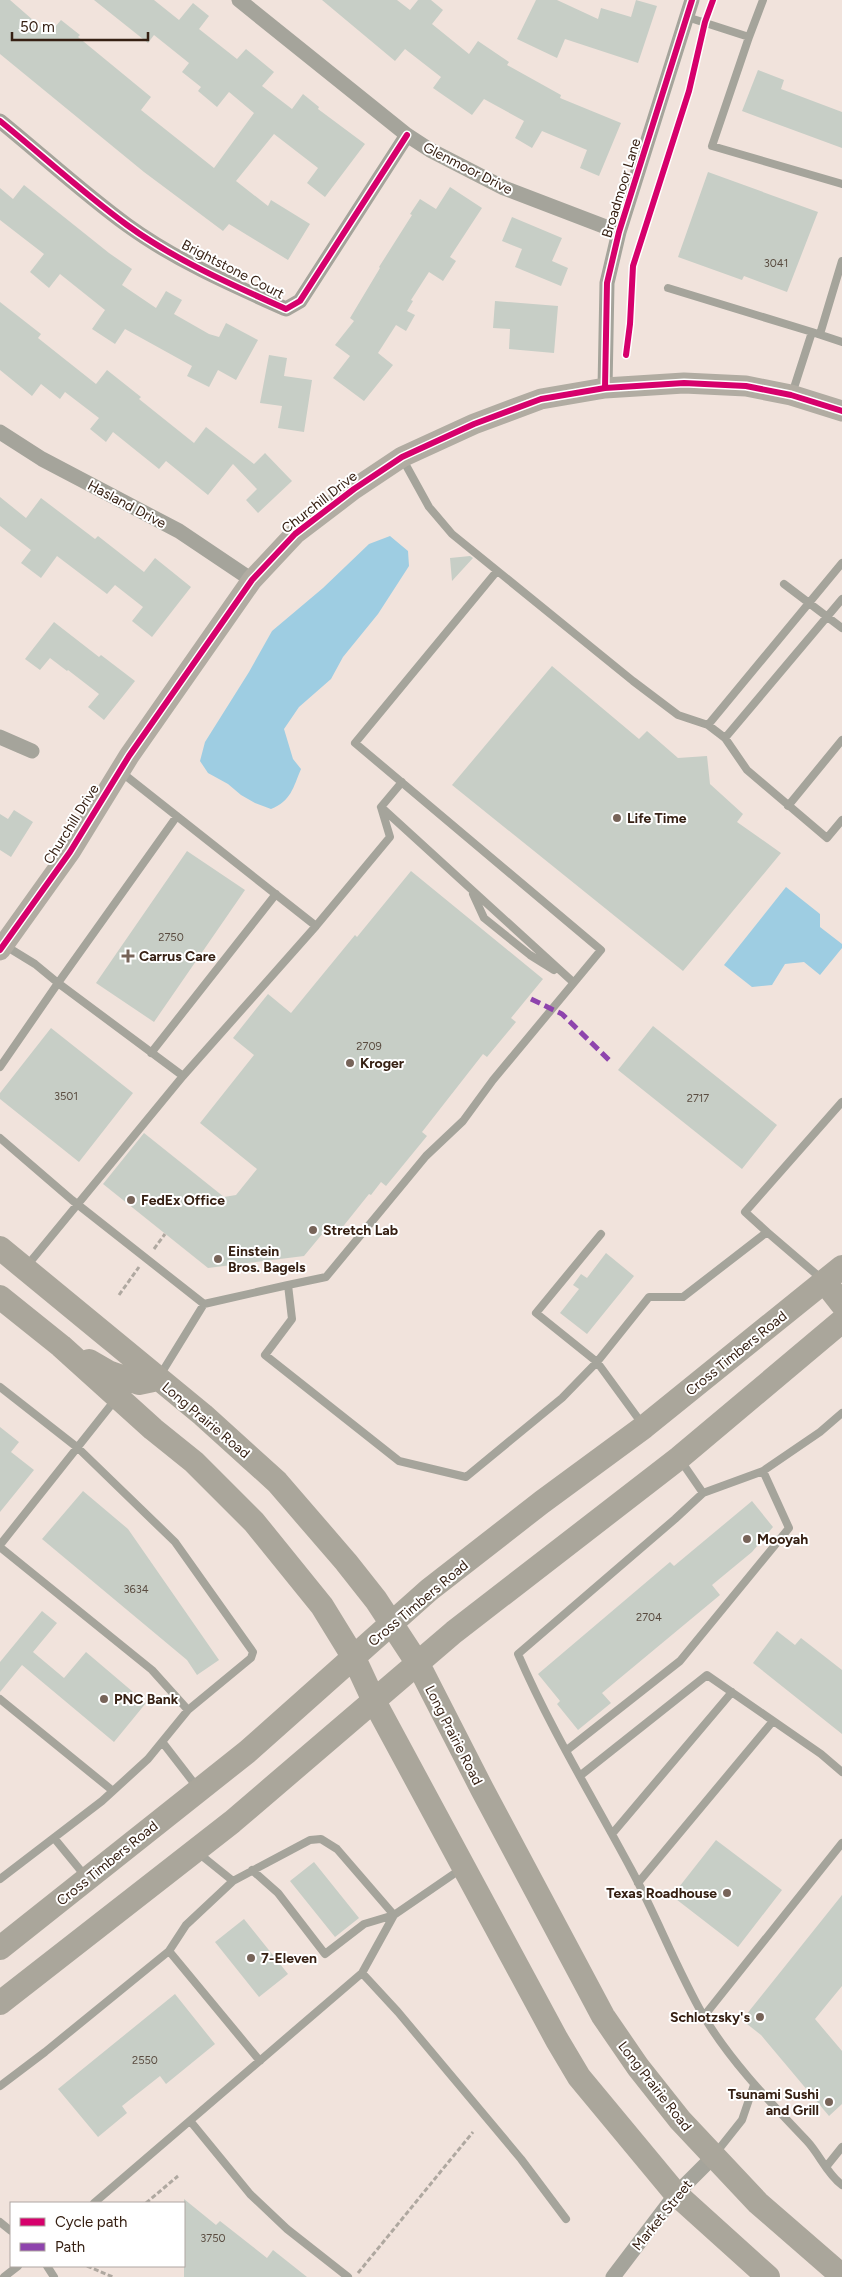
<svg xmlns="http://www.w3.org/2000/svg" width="842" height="2277" viewBox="0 0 842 2277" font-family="Figtree,sans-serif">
<rect width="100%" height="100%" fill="#f1e3dc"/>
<!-- water -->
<path fill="#9ecde2" d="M390,536L408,551L409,566L378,614L343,657L331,679L299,707L284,729L293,759L301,769C293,788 291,801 271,809L255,803L241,795L228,784L208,773L200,761L205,742L249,672L272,631L323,588L369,544Z
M786,887L820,914V927L842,944V948L820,975L804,962L785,964L772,985L752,987L724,965Z"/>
<!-- building -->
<path fill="#c7cec6" d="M0,0H10L49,34L61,20L80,35L78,37L151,97L141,110L214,168L254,113L229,92L217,107L198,91L201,87L182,72L189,63L154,35L148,43L94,0H154L179,20L193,3L209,16L199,29L237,59L246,49L274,72L262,86L292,109L303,94L319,107L318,109L365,144L325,197L307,183L318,168L274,134L236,181L268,206L271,200L310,224L288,260L229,224L223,231L144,172L0,54Z
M322,0H397L410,10L418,0H431L443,10L432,24L469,54L478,41L509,62L507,65L561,95L560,98L621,123L599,176L580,168L587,150L542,131L532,148L515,138L524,121L484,99L472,115L433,88L441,77L405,49L395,61Z
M536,0H557L598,19L601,8L631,17L636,0L657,6L638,63L565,39L557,58L517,39Z
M758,70L784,80L781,89L842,112V148L742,111Z
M708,172L818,212L787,292L744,276L742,280L678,257Z
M24,185L109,253L132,269L122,285L156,308L166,291L182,300L174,314L209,334L219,337L226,323L258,340L236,380L218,370L209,387L187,376L192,366L125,329L115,344L92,329L105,310L60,274L49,288L30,272L44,254L0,220V188L13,199Z
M450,187L482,208L450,257L456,261L443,281L429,272L411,300L413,301L407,311L415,315L406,331L396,325L378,353L393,365L364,401L333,378L350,356L335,345L354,321L350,318L380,268L379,267L412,215L410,214L420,199L436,209Z
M512,217L562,238L552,261L568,268L561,286L515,267L522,249L502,241Z
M495,301L558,306L554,353L509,349L510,329L493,328Z
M0,302L41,334L38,338L96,384L107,370L141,397L139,399L194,443L206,427L254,464L265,453L292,481L258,513L246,500L257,489L233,464L208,495L166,461L159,469L113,432L106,442L90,429L99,418L65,392L60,399L41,384L32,396L0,370Z
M269,355L287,358L284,376L312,380L304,432L278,428L282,406L260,403Z
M0,497L26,518L41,498L95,539L98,536L144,572L155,558L191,587L152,637L132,621L143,607L115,585L107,594L57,556L41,578L21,563L31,550L0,526Z
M470,556L473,558L452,581L450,558Z
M54,622L99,657L101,655L135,681L104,720L88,707L99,694L68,670L67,671L50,658L40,670L25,659Z
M552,666L639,739L647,731L678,758L707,756L710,784L743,814L737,822L781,853L683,971L452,785Z
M14,810L33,822L11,857L0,850V814L8,819Z
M187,851L245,890L154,1022L96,983Z
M411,871L543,979L511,1018L516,1022L487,1057L483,1054L422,1132L427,1136L386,1186L381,1182L371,1195L369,1194L337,1234L328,1227L304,1256L208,1268L103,1184L144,1133L224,1197L236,1195L257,1169L200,1123L254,1055L233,1038L268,994L291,1013L355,935L357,937Z
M653,1026L777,1125L742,1169L618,1070Z
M51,1028L133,1093L79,1162L0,1099V1093Z
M606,1253L634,1276L587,1334L560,1313L579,1289L573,1285L581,1274L587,1278Z
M0,1427L19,1442L11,1452L34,1470L0,1512Z
M83,1491L128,1529L219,1660L197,1675L187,1660L42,1539Z
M752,1501L773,1527L752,1552L712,1585L720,1595L602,1693L611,1703L578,1730L557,1704L560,1701L538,1674L670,1562L674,1566Z
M42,1611L57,1623L33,1652L64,1678L86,1652L146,1703L114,1742L22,1665L0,1692V1662Z
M777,1631L795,1645L801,1638L842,1670V1734L753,1663Z
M716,1840L782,1890L738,1947L672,1896Z
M314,1862L359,1918L335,1937L290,1881Z
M842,1895V1986L815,2019L842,2051V2104L829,2116L761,2035L742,2020Z
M244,1919L288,1974L259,1997L215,1942Z
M175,1994L215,2044L166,2084L160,2076L122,2106L127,2113L98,2137L58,2089Z
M184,2199L216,2225L220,2221L267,2258L273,2250L307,2277H184Z"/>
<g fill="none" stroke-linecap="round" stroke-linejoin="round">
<!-- path -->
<path stroke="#afa8a0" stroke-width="3" stroke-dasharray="5 2.5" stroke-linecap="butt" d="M154,1249L165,1234
M119,1295L139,1267
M146,2203L178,2176
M87,2266L113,2277
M358,2273L473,2132"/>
<!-- lane -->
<path stroke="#a5a49b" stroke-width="8" d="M687,17L749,37L712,146L842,184
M749,37L763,0
M668,288L812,332
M820,334L842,261
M792,394L812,332L842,342
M402,458L429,507L452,534L633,681L678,715L708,725L725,738L747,770L827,838L842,820
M784,584L842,628
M708,725L842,563
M725,738L842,599
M788,806L842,740
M381,807L573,982
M177,816L58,983L183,1076
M473,894L484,918L530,955L554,970
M316,926L390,837L381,807L402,782
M151,1053L276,894
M0,1067L58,983L35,964L4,945
M0,1138L72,1200L204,1304L288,1285L292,1319L265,1355L399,1461L466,1477L562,1398L597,1362L649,1297H683L767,1232L823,1280
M767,1232L745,1212L842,1102
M601,1234L536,1313L597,1362L643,1425
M26,1267L183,1076L316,926L121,772
M288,1285L326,1277L426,1156L463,1121L493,1080L601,950L355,743L497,571
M159,1377L204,1304
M0,1387L78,1448L175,1542L253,1652L251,1658L188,1710L148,1759L102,1801L0,1879
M681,1461L703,1493L763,1471L820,1432L842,1413
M703,1493L675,1519L518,1654C550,1728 593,1798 631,1869C657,1917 676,1968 703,2015C730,2061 771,2103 807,2141C820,2155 827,2174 842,2185
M0,1545L115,1400
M0,1547L152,1670L188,1710
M0,1699L113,1791
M163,1743L197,1787
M567,1750L680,1661L789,1528L763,1471
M581,1775L707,1675L821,1754L842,1772
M612,1834L732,1692
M54,1838L86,1877
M197,1852L233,1881
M638,1883L773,1721
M169,1951L260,2061
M362,1973L398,2012L521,2159L566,2219
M704,2016L842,1843
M0,2086L45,2052L169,1951L186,1925L233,1881L310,1840L321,1839L337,1849L394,1915L364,1924L325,1954L278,1893L252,1870
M191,2122L250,2194L287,2229L348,2277
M715,2154L742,2120L754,2085
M826,2167L842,2147
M94,2203L362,1973L394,1915L461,1869
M0,2222L11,2231
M47,2266L54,2277
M4,2277L18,2266"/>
<!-- street -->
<path stroke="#a5a49b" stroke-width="15" d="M239,0L407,135L430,150L504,188L619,232
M0,121C42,155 83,193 127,225C175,260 232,285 286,309L300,301L407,135
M605,388L607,283L619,232L692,0
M0,432L42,459L179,531L252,580
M0,737L32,751
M613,2277L676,2194L714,2156"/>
<!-- secondary -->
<path stroke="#b1aca2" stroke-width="21" d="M0,950L70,852L129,756L252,580L295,534L354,489L402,457L474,424L541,399L605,388L684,383L746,386L791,395L842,411"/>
<!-- primary -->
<path stroke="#aaa69b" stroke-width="24" d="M0,1248L203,1415L277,1482L346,1562L376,1600L418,1664L482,1789L603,2016L638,2067L680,2120L758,2203L842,2276
M824,1281L842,1304
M0,1297L61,1346L153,1429L194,1462L254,1522L322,1606L354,1658L374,1701L557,2040L579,2077L676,2194L768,2277
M89,1361L108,1372L139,1383L158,1379
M0,1948L247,1752L429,1590L542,1502L644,1427L842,1267
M0,2003L232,1822L454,1632L679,1458L842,1321"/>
<!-- quiet -->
<path stroke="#8e44ad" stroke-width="5" stroke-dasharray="10 5" stroke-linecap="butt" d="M531,999L562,1014L609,1060"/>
<defs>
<path id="cycleway" d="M0,121C42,155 83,193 127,225C175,260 232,285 286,309L300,301L407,135
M626,355L630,324L633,266L689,91L705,22L713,0
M605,388L607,283L619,232L692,0
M0,950L70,852L129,756L252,580L295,534L354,489L402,457L474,424L541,399L605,388L684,383L746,386L791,395L842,411"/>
</defs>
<!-- cycleway casing -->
<use href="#cycleway" stroke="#fff" stroke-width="9"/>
<!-- cycleway -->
<use href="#cycleway" stroke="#d6006c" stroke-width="6"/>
</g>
<!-- markers -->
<g fill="#776459" stroke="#fff" stroke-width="2">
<circle cx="617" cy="818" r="5"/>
<path d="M125.5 948.5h5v5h5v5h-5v5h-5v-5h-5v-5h5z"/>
<circle cx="350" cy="1063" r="5"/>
<circle cx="131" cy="1200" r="5"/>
<circle cx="313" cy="1230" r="5"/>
<circle cx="218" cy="1259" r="5"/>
<circle cx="747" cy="1539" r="5"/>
<circle cx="104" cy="1699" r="5"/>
<circle cx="727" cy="1893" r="5"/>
<circle cx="251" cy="1958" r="5"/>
<circle cx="760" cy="2017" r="5"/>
<circle cx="829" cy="2102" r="5"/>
</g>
<g text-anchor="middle" stroke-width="4" stroke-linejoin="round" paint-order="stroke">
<!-- number labels -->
<g font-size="11" fill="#5a4c40">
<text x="776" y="267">3041</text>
<text x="171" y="941">2750</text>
<text x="369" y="1050">2709</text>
<text x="66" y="1100">3501</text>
<text x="698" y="1102">2717</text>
<text x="136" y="1593">3634</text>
<text x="649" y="1621">2704</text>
<text x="145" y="2064">2550</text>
<text x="213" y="2242">3750</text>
</g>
<!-- street labels -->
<g font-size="14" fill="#362013" stroke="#fff">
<text transform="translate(468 168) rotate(27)" y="5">Glenmoor Drive</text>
<text transform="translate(621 188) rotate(-73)" y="5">Broadmoor Lane</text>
<text transform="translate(233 269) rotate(27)" y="5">Brightstone Court</text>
<text transform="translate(319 502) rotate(-38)" y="5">Churchill Drive</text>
<text transform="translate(127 504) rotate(28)" y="5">Hasland Drive</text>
<text transform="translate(71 824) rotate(-58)" y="5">Churchill Drive</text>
<text transform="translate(736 1353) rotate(-39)" y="5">Cross Timbers Road</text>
<text transform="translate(206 1420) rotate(40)" y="5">Long Prairie Road</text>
<text transform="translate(418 1603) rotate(-40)" y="5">Cross Timbers Road</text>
<text transform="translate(454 1735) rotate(63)" y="5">Long Prairie Road</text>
<text transform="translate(107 1863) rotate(-39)" y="5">Cross Timbers Road</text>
<text transform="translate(655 2086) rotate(52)" y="5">Long Prairie Road</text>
<text transform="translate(662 2215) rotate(-51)" y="5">Market Street</text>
</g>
<!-- poi labels -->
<g font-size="14" font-weight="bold" fill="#362013" stroke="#fff" text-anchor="start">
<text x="627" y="823">Life Time</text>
<text x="139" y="961">Carrus Care</text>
<text x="360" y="1068">Kroger</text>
<text x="141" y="1205">FedEx Office</text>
<text x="323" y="1235">Stretch Lab</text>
<text x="228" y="1256">Einstein<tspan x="228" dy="16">Bros. Bagels</tspan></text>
<text x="757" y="1544">Mooyah</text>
<text x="114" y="1704">PNC Bank</text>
<text x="717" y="1898" text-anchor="end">Texas Roadhouse</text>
<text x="261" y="1963">7-Eleven</text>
<text x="750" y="2022" text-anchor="end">Schlotzsky's</text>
<text x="819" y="2099" text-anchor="end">Tsunami Sushi<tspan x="819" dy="16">and Grill</tspan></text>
</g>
</g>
<!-- legend -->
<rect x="10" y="2202" width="175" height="65" fill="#ffffff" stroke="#afa6a1"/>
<rect x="20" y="2218" width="25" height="8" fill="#d6006c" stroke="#afa6a1"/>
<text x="55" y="2227" font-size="15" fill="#362013">Cycle path</text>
<rect x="20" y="2243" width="25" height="8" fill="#8e44ad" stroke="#afa6a1"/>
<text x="55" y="2252" font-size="15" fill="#362013">Path</text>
<!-- scale -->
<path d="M12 32v8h136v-8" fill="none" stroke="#362013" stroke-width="2.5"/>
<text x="20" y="32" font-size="15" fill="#362013" stroke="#ffffff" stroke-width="4" paint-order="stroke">50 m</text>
</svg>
